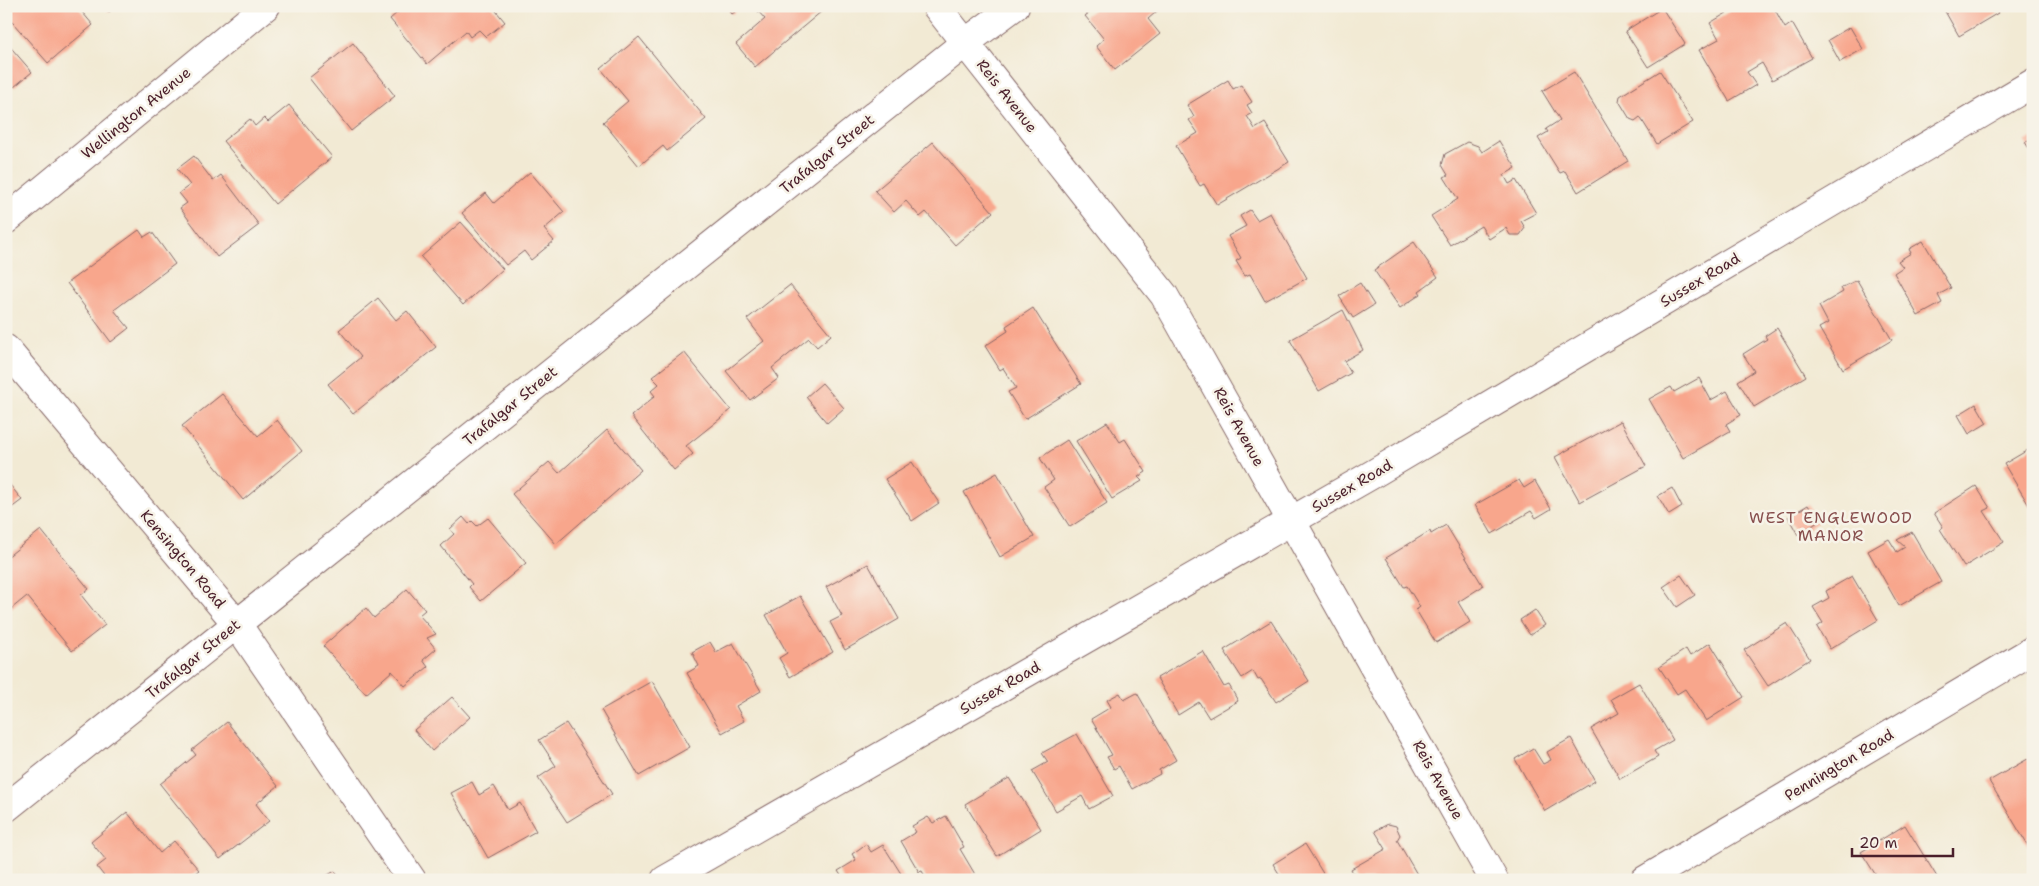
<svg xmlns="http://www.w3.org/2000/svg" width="2039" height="886" viewBox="0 0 2039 886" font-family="'Shantell Sans',sans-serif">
<rect width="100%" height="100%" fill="#f7f3e8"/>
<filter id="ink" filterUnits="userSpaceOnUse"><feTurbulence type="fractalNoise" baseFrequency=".02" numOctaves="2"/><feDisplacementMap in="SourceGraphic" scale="10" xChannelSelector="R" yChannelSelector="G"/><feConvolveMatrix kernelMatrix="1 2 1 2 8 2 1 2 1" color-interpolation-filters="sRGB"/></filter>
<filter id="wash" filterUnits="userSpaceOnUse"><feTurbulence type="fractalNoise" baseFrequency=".0096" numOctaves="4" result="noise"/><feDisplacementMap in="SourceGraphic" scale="20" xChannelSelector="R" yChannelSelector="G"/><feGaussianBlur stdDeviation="1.12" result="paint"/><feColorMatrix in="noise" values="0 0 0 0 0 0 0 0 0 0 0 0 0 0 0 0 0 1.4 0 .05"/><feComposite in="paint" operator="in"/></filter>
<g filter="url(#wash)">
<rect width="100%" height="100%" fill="#f2ead4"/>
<g id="blocks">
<!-- building -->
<path fill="#f8a68c" d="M8,6H77L93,25L48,63L6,15Z
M104,6H116L109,12Z
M405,6H492L505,22L486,37L479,30L470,37L466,31L427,64L390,19Z
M726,6H743L732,14Z
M762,6H828L755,67L736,44L765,19L757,10Z
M1098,6H1163L1148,19L1160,34L1115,70L1096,46L1104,39L1085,16Z
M1232,6H1245L1238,12Z
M1727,6H1773L1785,28L1792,23L1812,58L1772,80L1762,63L1747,72L1756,85L1729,101L1699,50L1719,39L1710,23L1730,11Z
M1942,6H1994L1998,13L1959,36Z
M1662,8L1685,44L1648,67L1625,31Z
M1850,27L1863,49L1840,62L1828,40Z
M639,37L706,119L667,151L663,146L639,166L603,122L628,101L601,69Z
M6,42L32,72L14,87L6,79Z
M353,43L395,96L351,131L309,78Z
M1660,71L1693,122L1657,144L1640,117L1635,121L1630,119L1619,101L1620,96Z
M1574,72L1628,161L1578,192L1565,171L1560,173L1538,138L1548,132L1546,129L1560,120L1542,91Z
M1228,80L1233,89L1241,85L1252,102L1247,105L1252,113L1247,116L1255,129L1265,123L1289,162L1217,205L1204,184L1200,186L1176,146L1198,133L1189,120L1194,117L1187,105Z
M289,105L332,157L275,204L223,141L250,119L255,126L264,118L268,122Z
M2033,137V155L2025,142Z
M1499,141L1516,168L1504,175L1509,184L1516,180L1536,213L1521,221L1525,228L1520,235H1510L1506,228L1489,239L1481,226L1450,245L1431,216L1458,199L1444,177L1448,175L1442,165L1445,154L1467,142L1478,146L1482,152Z
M933,142L993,212L955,245L926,212L920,217L906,201L894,212L875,191Z
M194,156L213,181L221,175L259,225L217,257L180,208L187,203L179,193L190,185L177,169Z
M530,172L564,212L544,229L554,241L531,260L524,251L506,265L462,213L486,193L494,203Z
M1250,210L1257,220L1270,213L1307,278L1265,301L1250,274L1245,276L1236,261L1241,258L1228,236L1246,226L1240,216Z
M461,222L503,269L463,305L421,257Z
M139,230L144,237L152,232L175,264L114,310L129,328L111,342L67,283Z
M1923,241L1951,288L1938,295L1942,303L1918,316L1894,273L1903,267L1898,261L1911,253L1909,249Z
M1414,242L1438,277L1419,291L1421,294L1400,308L1374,270Z
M1857,280L1892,340L1843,369L1819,328L1828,323L1819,306L1843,292L1841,288Z
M1360,283L1374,305L1353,318L1339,296Z
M790,285L831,335L817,347L809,338L772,368L779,378L750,400L726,371L764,341L747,319Z
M378,298L396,320L407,311L436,347L353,414L328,384L361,357L339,330Z
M1033,308L1081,384L1025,419L1008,392L1016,388L1003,368L1000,370L985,346L1008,331L1006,326Z
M1343,310L1363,350L1344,361L1351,373L1319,391L1290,340Z
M1777,328L1806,376L1754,407L1738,381L1754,371L1743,354L1767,339L1765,336Z
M684,352L731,410L686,446L693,454L674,470L631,416L655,396L651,391L659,384L652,377Z
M1699,378L1711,400L1727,391L1741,415L1726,424L1730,431L1683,458L1649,399L1671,387L1674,392Z
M822,383L844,408L827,423L806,397Z
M222,394L258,436L277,420L302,451L243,500L182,426Z
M1976,404L1987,423L1969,434L1958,415Z
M1621,421L1646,466L1580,502L1555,457Z
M1107,422L1120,442L1125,439L1146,472L1138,477L1142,481L1112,499L1076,441Z
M607,430L641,470L556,544L512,494L549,462L559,473Z
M1067,440L1107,503L1070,527L1044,487L1054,480L1040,458Z
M2033,447V512L2004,464Z
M912,462L939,503L912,521L885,479Z
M997,473L1034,537L1000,557L964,492Z
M6,480L22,500L6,512Z
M1519,480L1524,488L1535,481L1551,509L1536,518L1531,511L1492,534L1475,505Z
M1976,486L1990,508L1984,511L2004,542L1964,567L1940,529L1943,527L1934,513Z
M1672,488L1682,507L1669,515L1658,496Z
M1808,505L1818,522L1798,535L1788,517Z
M463,517L469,524L472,521L477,526L488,518L526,563L481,601L469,587L472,584L441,546L454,534L450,529Z
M1446,525L1483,586L1458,602L1470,622L1436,643L1416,610L1420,607L1407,586L1404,587L1386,558L1430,531L1431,534Z
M41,530L89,589L81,595L105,625L72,651L27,596L11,609L6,603V558Z
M1912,532L1941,582L1899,606L1868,551L1889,539L1897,552L1905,547L1897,540Z
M868,564L899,619L845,650L830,622L842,616L826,587Z
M1681,575L1695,595L1677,607L1663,587Z
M1852,576L1878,620L1830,649L1817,627L1823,623L1813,607L1829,598L1826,591Z
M407,589L425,610L419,615L436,634L427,638L436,649L423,660L428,667L405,686L392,671L366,694L323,646L366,608L374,618Z
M800,596L833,652L790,677L779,658L787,653L766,615Z
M1535,610L1545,625L1530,635L1520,620Z
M1271,621L1309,681L1276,702L1261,679L1258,680L1253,671L1242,678L1224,650Z
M1787,623L1810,659L1768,686L1744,650Z
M710,642L716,652L733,643L761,691L736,706L744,721L722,733L687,673L699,666L692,652Z
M1710,643L1744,697L1706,721L1685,689L1677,694L1659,667L1686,649L1690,656Z
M1203,651L1224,687L1229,685L1238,701L1209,718L1199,702L1178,715L1157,678Z
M652,681L690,747L639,776L601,710Z
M1639,683L1673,740L1654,751L1658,757L1620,779L1591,729L1619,713L1611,699Z
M1120,693L1124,700L1137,693L1176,760L1159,770L1160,774L1132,789L1119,766L1114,769L1107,757L1112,755L1091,719L1111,707L1107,700Z
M452,697L470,717L432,751L414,730Z
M227,722L278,786L256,804L269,821L220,859L160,784L196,755L192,750Z
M566,723L612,794L567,822L538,778L556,766L539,740Z
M1077,734L1113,796L1089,809L1082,796L1056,811L1032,771L1048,762L1042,753Z
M1571,738L1595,781L1545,811L1515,759L1533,748L1543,764L1551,760L1547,752Z
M2033,756V854L1989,781Z
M1009,778L1041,829L997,856L965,804Z
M472,782L479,795L494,786L508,810L520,803L536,831L488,858L451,793Z
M127,812L160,853L174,841L199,870L187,880H107L97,867L106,860L91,842Z
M946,816L964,847L960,849L976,876L971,880H927L922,871L919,872L901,841L916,832L912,826L928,817L933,823Z
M1388,824L1396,826L1400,835L1397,840L1418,876L1412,880H1357L1351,869L1386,849L1375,831Z
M1905,825L1937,877L1932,880H1879L1861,852Z
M866,844L871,852L883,845L905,880H844L838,871L856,860L852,854Z
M1305,844L1327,880H1283L1273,864Z
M335,871L340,880H319Z"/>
</g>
</g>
<g filter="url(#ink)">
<use href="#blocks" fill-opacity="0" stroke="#856666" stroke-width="1"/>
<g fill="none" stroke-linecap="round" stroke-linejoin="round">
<defs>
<path id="minor" d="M936,6L1164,295L1494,880
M6,220L266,6
M6,349L237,624L412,880
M6,808L965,43L1015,6
M665,880L1373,474L2033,83
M1645,880L2033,650"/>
</defs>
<!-- minor casing -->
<use href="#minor" stroke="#856666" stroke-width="30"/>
<!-- minor -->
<use href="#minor" stroke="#fff" stroke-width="28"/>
</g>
</g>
<g text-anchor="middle" stroke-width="5" stroke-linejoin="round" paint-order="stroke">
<!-- street labels -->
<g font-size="15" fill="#4a1f2b" stroke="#f7f3e8">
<text transform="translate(1007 96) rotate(52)" y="5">Reis Avenue</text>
<text transform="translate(136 113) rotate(-39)" y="5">Wellington Avenue</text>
<text transform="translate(827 154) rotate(-39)" y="5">Trafalgar Street</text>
<text transform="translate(1700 280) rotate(-31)" y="5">Sussex Road</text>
<text transform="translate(510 406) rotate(-39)" y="5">Trafalgar Street</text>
<text transform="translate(1239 427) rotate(61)" y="5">Reis Avenue</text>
<text transform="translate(1352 486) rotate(-30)" y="5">Sussex Road</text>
<text transform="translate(183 559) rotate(50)" y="5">Kensington Road</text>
<text transform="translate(193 659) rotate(-39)" y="5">Trafalgar Street</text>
<text transform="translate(1000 688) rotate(-30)" y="5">Sussex Road</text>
<text transform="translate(1839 765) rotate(-31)" y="5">Pennington Road</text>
<text transform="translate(1438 780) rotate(61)" y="5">Reis Avenue</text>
</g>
<!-- neighbourhood labels -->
<g font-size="16" letter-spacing="1" fill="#874e4d" stroke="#f7f3e8">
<text x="1831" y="523">WEST ENGLEWOOD<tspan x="1831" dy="18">MANOR</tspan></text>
</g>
</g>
<!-- margin -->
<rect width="2039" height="886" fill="none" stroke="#f7f3e8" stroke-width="25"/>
<!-- scale -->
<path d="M1852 848v8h101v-8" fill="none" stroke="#4a1f2b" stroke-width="2.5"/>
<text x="1859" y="848" font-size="15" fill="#4a1f2b" stroke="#f7f3e8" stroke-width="4" paint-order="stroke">20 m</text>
</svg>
